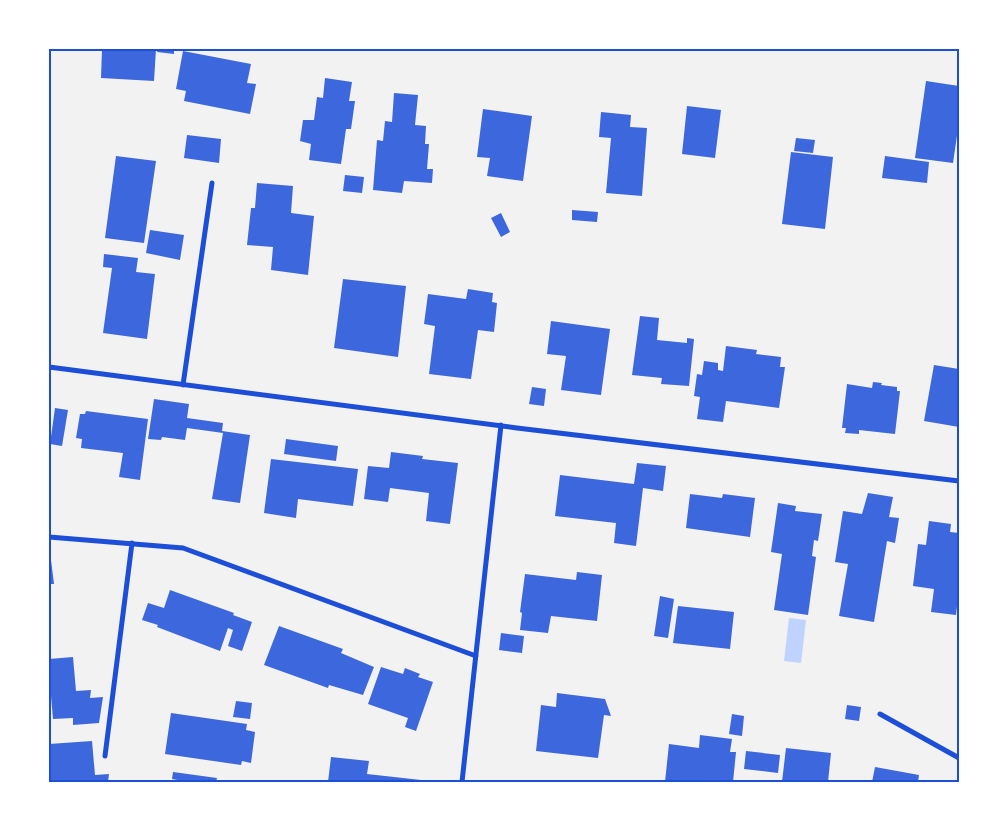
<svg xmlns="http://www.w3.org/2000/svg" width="1008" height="831" viewBox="0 0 1008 831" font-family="Jost,sans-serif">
<rect width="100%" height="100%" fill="#f2f2f2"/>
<!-- water -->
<path fill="#bfd3fe" d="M789,618L806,620L801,663L784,661Z"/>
<!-- building -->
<path fill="#3d67dc" d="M102,49H156L154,81L101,78Z
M158,49H174V54L157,52Z
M183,51L251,64L247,83L256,84L250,114L184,101L186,91L176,89Z
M325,78L352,82L349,101H355L351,129H346L341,164L309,160L311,144L300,141L303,120H314L317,97L323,98Z
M926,81L959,86V122L953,163L915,158Z
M394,93L418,95L415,125L426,126L425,144H429L427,169H433L432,183L404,181L402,193L373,190L377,140L383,141L385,121L392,122Z
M687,106L721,110L715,158L682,154Z
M483,109L532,116L523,181L487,176L490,158L477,157Z
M601,112L631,115L630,127L647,128L642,196L606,193L611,138L599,137Z
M187,135L221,139L219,163L184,158Z
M796,138L815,140L813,153L794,151Z
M791,152L833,157L825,229L782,224Z
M116,156L156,161L144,243L105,238Z
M885,156L929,162L927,183L882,178Z
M345,175L364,177L362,193L343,191Z
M257,183L293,186L291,213L314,216L308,275L271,270L273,247L247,245L251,208H255Z
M572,210L598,212L597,222L572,220Z
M501,213L510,232L501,237L491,218Z
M150,230L184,235L180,260L146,253Z
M104,254L138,258L136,272L155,274L147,339L103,333L112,268L103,267Z
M343,279L406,286L398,357L334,348Z
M468,289L493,293L492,302L497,303L494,332L478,330L471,379L429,374L435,326L424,324L428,294L466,299Z
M640,316L659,318L657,340L687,343V338L694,339L689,386L661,384L662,378L632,375Z
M551,321L610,329L601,395L561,390L566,356L547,354Z
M726,346L757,350L756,354L781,357L780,367H785L779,408L726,401L723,422L697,419L700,397L694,396L697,374L702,375L704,361L718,363V370L723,371Z
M934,365L959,369V427L924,421Z
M873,382L882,383L881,385L897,387V391H900L895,434L859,430V434L845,433L846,428H842L847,384L872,388Z
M532,387L546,389L544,406L529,404Z
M154,399L189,404L187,418L223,423L222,431L250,435L240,503L212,499L223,433L187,428L185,440L162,437L161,440L148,439Z
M55,408L68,410L62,446L50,444Z
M86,411L148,419L140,480L119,477L123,453L81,448L82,439L76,438L80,414H85Z
M286,439L338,446L336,461L284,454Z
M391,452L423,456L422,459L458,463L450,524L426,521L429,493L390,488L388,502L364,499L368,466L389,468Z
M271,459L358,469L353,506L298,499L296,518L264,513Z
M637,463L666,466L663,491L643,488L636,546L614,543L616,523L555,516L560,475L634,484Z
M868,493L893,497L889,517L899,518L895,543L887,541L874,622L839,616L848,564L835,562L843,511L862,514Z
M690,494L722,498L723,494L755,498L750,537L686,528Z
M778,503L796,506L795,511L822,514L818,541L814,540L812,556L816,557L808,615L774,610L782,554L771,552Z
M929,521L951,524L950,532L959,533V589L956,615L931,612L934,589L913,586L918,544L926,545Z
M49,552H50L54,584H49Z
M577,572L602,575L597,621L551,616L548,633L520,630L522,613L520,612L525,574L576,580Z
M170,590L234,613L233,615L252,622L242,651L228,646L233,630L228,628L220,651L157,627L158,625L142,620L148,603L164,608Z
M660,596L674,599L668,638L654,636Z
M678,606L734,612L730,649L673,643Z
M279,626L343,649L341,653L374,667L363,695L329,685L328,688L264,665Z
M501,633L524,636L522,653L499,650Z
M73,657L76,691L91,690L90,698L103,697L99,723L73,725V718L53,719L51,696H49V659Z
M381,667L403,674L405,668L420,674L418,677L433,682L416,731L405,727L408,718L368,704Z
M557,693L605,699L611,716L604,715L598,758L536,751L541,705L556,707Z
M236,701L252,703L250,719L233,717Z
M847,705L861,707L859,721L845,719Z
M171,713L247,724L246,730L255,732L251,763L242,761L241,765L165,754Z
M732,714L744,716L742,736L729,734Z
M700,735L732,739L730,752H736L733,782H665L669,744L699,748Z
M92,741L95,775L109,774L108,782H71V780L49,782V744Z
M786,748L831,753L828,782H782Z
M746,751L780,755L778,773L744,769Z
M331,757L369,761L367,774L421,780V782H328Z
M875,767L919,775L918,782H872Z
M173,772L217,778L216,782H189L172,779Z"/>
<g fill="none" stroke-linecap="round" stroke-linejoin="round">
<!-- minor -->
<path stroke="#1d4ed8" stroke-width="5" d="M49,367L517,428L959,481
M183,385L212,183
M49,537L183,548L476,656
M880,714L959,758
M105,756L132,543
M462,782L501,425"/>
</g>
<!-- border -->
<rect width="1008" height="831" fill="none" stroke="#ffffff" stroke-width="100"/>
<rect x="50" y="50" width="908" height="731" fill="none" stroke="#1d4ed8" stroke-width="2"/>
</svg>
